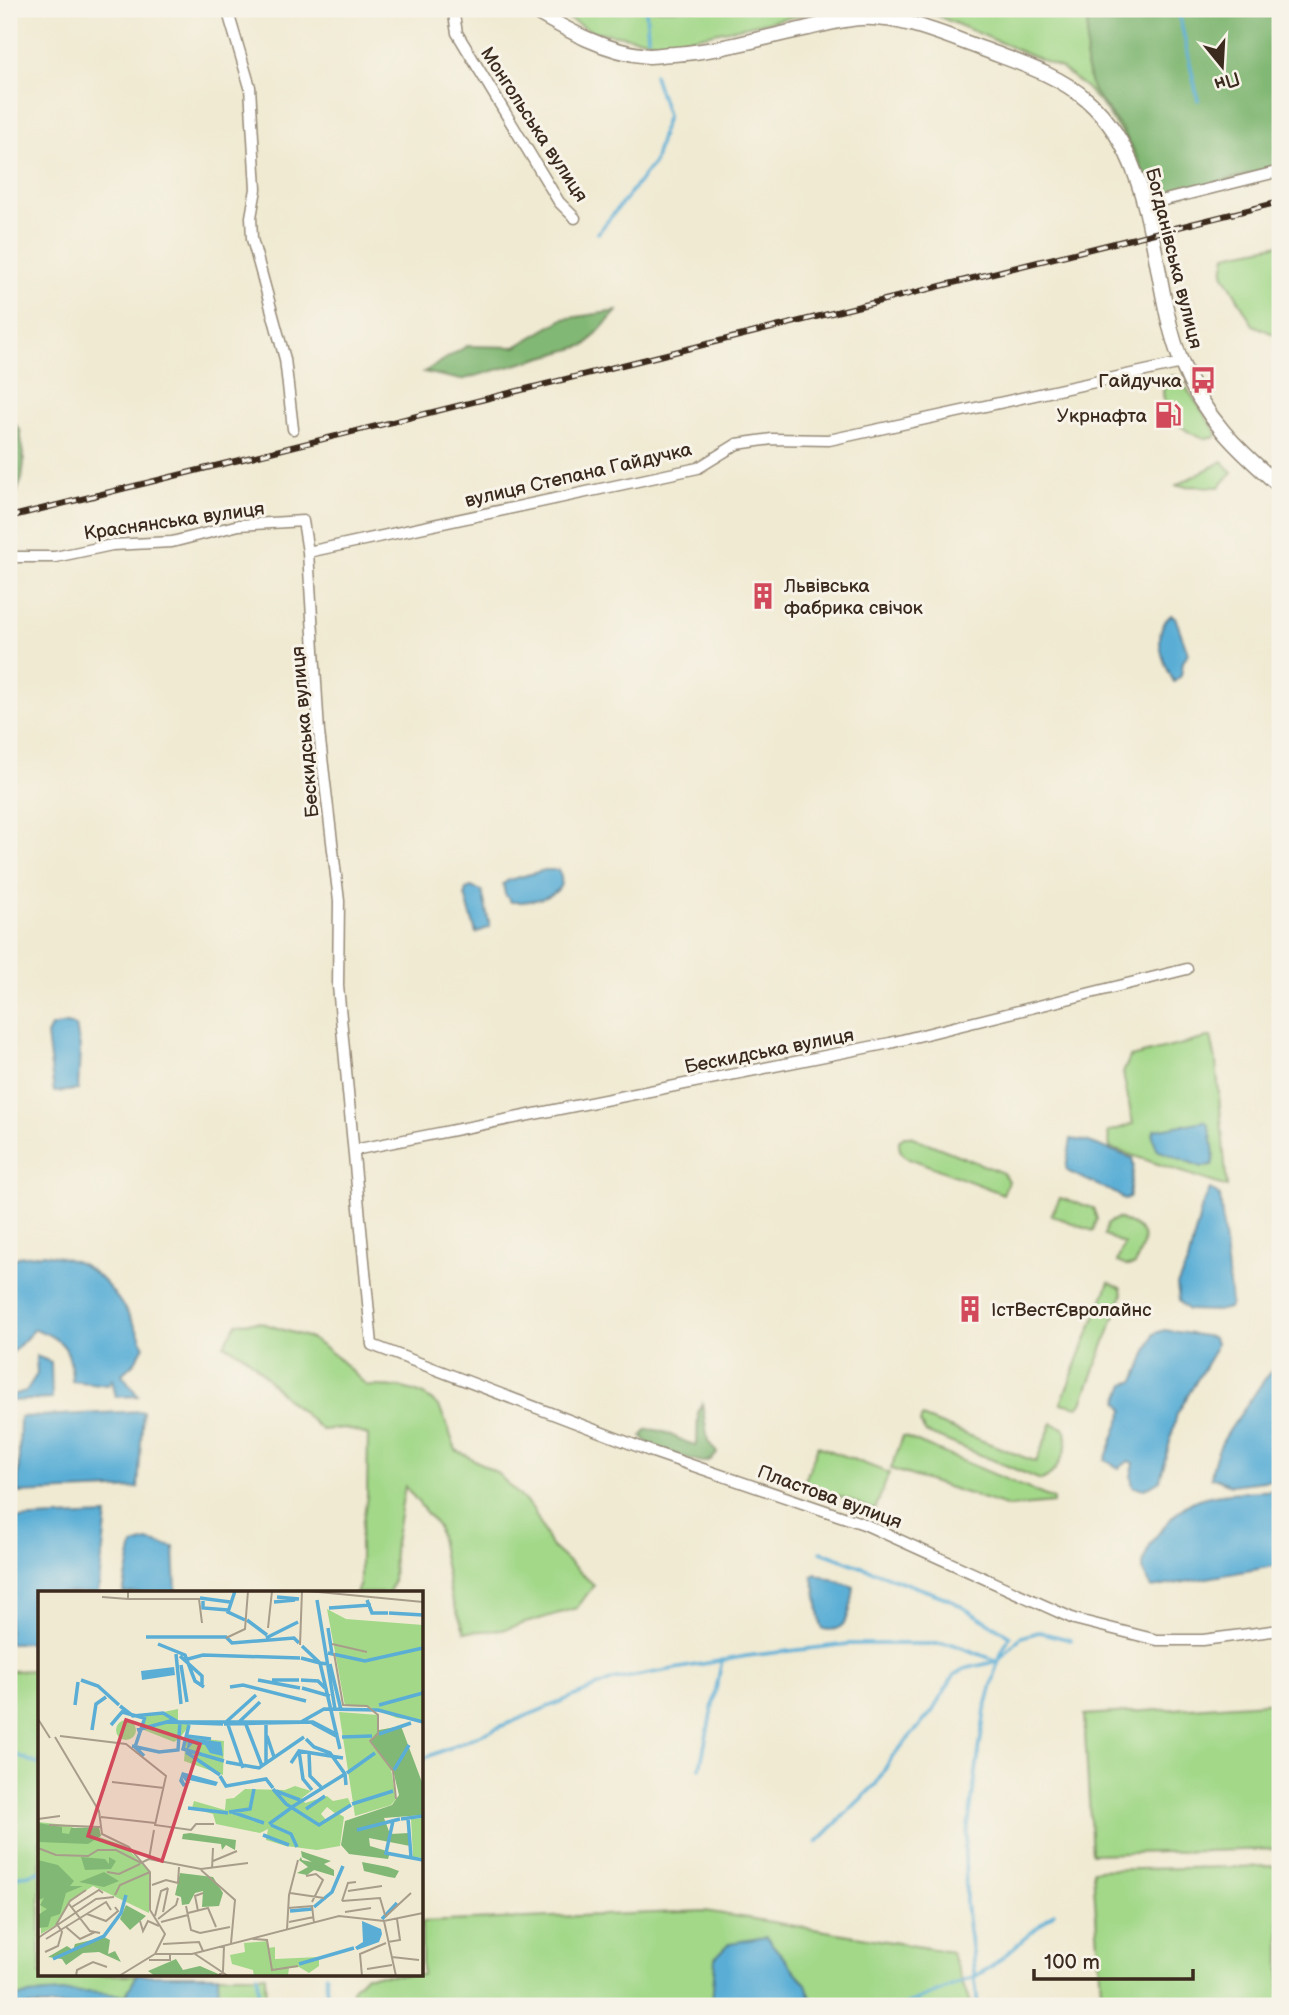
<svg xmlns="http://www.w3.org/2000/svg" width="1289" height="2015" viewBox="0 0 1289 2015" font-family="'Balsamiq Sans',sans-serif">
<rect width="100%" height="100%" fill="#f7f3e8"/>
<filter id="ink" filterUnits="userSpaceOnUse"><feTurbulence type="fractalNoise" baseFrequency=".0143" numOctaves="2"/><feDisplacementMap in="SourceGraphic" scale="14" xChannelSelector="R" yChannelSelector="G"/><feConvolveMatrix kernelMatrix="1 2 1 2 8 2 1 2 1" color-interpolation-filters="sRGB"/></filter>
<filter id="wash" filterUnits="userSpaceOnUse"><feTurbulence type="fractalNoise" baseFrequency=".00686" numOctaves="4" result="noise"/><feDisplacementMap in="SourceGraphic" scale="28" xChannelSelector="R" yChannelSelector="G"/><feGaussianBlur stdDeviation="1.57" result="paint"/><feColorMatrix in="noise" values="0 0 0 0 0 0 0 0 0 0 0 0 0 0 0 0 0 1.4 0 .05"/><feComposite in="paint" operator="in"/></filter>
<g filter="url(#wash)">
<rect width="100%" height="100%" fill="#f0ead2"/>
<!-- green -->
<path fill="#a3d889" stroke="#6f8154" stroke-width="2" d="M551,9H842L806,14L666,43L591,31Z
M898,9H1280V168L1159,200L1149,196L1125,139L1102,105L1086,88L1061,68L933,14Z
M1280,244V337L1253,325L1223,273L1226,255Z
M1170,376H1176L1181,380L1217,433L1216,437C1187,446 1147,398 1170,376Z
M1223,461L1232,473L1219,487L1175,486Z
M1211,1037L1216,1061L1227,1187L1110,1148L1108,1132L1133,1124L1123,1073L1130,1057Z
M904,1136H910L1003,1173L1008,1181L1003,1194L906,1157C900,1152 899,1149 899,1141Z
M1060,1198L1093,1208L1097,1219L1093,1231L1051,1215Z
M1118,1218C1149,1232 1148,1233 1135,1265L1127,1266L1117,1262L1124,1244L1104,1235L1108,1223Z
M1109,1282L1121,1288L1122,1296L1082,1403L1078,1407L1061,1403Z
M258,1322L310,1338L336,1356L367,1386C391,1386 417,1386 436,1404C444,1411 451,1439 456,1450L496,1472L533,1509L551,1546L594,1585L577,1608L502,1630L465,1632L451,1597L438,1527L405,1486L394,1549L393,1582L389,1593H356L360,1584V1539L367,1496L368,1435L345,1428L322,1430C308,1417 293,1405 280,1392C257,1370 256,1358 224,1345L237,1323Z
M922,1417L1036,1462L1052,1423L1065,1429C1072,1444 1057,1475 1041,1480L925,1432L920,1423Z
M903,1436L1053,1499V1503L1009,1507L891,1469Z
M818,1446L889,1473L875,1510L804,1483Z
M40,1670V1975H265L266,2006H9V1671Z
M1280,1702V1849L1092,1854L1084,1715Z
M1280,1866V2006H1102L1093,1870Z
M705,1911L951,1952L971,2006H348L353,1988L366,1975H422V1922Z"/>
<!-- forest -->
<path fill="#82b875" stroke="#5e714a" stroke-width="2" d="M1088,9H1280V166L1159,197L1147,189L1140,163L1123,131L1092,89L1086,66Z
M617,311L586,345L461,380L424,372L467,346L515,347L563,319Z
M9,418L20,430L24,462L22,479L16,494L9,497Z
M702,1403L708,1441L717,1453C713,1459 710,1461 704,1462C699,1462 653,1448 649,1445C648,1444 643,1437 642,1436L646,1430C663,1426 680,1443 697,1445L698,1411Z"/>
<!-- water -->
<path fill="#5aaed6" stroke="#4a6c7a" stroke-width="2" d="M1171,615L1175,617L1188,653L1183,662L1181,676L1174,682C1162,661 1151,631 1171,615Z
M545,870H558C574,897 529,903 511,902L505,894L503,884L509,880Z
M471,887L482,891L490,927L476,933L465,895L466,889Z
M66,1024L76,1026L80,1048L78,1090L54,1092L47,1035L51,1027Z
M1204,1121L1208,1124C1212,1137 1216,1154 1212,1166L1202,1167L1157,1150L1153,1137L1154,1130Z
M1071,1139L1089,1142L1132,1158C1137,1172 1128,1183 1130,1197L1124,1200L1117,1194L1069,1172L1066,1168Z
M1210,1189L1220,1196L1231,1303L1229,1308L1217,1311L1188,1310L1179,1301L1177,1285L1188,1262L1202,1206Z
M44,1254C56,1256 70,1258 81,1264C107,1277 134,1319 144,1346L135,1362L122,1374L138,1396L116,1397L112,1380L108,1385L72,1381C71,1349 65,1340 35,1329L9,1356V1264L18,1257Z
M1164,1330L1212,1337L1216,1343L1214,1351L1177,1414L1160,1480L1145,1489L1133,1487L1131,1477L1134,1463L1129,1461L1119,1468L1105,1460L1124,1410L1118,1401L1125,1384L1135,1381L1154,1334Z
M36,1356L51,1362L52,1399L9,1401V1396L26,1391L37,1374Z
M1280,1362V1479L1231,1485L1211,1477C1214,1448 1231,1428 1247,1405C1258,1390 1266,1374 1280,1362Z
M143,1411L138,1488L18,1493L20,1417Z
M1280,1490V1565L1152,1588C1149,1582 1143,1574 1143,1568C1143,1546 1175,1510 1194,1501C1216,1491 1256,1492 1280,1490Z
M107,1515L98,1593H40V1643H9V1519Z
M147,1541L174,1547L176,1593H123L133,1545Z
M816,1574L854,1587C851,1606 850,1635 823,1629L821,1625L816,1590L812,1576Z
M766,1937L806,1984L814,2006H712L715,1958L730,1943Z
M137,1975H218L219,2006H9V1998C33,1994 57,1991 82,1992C96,1992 111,1995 126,1995Z"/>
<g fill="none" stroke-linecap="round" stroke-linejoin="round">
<!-- stream -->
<path stroke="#5aaed6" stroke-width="3.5" d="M646,9L648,37
M1178,9L1198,100
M598,233L654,163L667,115L654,75
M821,1552L949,1599L1010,1636L1001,1653L985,1710L965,1848L966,1903L978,2006
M9,1752L40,1765
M422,1759L613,1680L747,1656L849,1644H952L998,1661
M700,1768L722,1660
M817,1842L876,1784L892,1757L932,1712L954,1675L964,1669L998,1661L1021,1637L1039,1632L1071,1640
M9,1879L40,1871
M257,1975L259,2006
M326,1975L327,2006
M903,2006L974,1977L991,1967L1054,1913"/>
</g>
</g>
<g filter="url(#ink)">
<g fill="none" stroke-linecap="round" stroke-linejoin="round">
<defs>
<path id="street" d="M227,9L250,87L256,189L251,217L252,239L285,359L293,429
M453,9L457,33L559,202L575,218
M1145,205L1280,171
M308,552L698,468L737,444L772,439L829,440L1182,363
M9,557H55L112,545L172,542L239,525L303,521L308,552L319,732L339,901L338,986L372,1345L650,1451L864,1524L1074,1619L1157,1640H1203L1280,1630
M354,1150L890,1043L1187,969"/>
<path id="secondary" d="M531,9C567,30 605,52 648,56C656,56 666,54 674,54C718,51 761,38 804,29C822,25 842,19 861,18C903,16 944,35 983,49C1019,63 1057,74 1087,100C1160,163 1149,281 1182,364C1204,418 1238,450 1280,486"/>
</defs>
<!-- street casing -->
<use href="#street" stroke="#968a78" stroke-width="13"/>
<!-- secondary casing -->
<use href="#secondary" stroke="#968a78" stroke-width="17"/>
<!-- street -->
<use href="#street" stroke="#fff" stroke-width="10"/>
<!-- secondary -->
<use href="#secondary" stroke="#fff" stroke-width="14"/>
<defs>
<path id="rail" d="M9,517L1280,202"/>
</defs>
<!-- rail casing -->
<use href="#rail" stroke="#3b2a1e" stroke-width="6"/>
<!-- rail -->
<use href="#rail" stroke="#f7f3e8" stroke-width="3.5" stroke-dasharray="10" stroke-linecap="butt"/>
</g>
</g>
<!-- icons -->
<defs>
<symbol id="bus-bare" viewBox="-9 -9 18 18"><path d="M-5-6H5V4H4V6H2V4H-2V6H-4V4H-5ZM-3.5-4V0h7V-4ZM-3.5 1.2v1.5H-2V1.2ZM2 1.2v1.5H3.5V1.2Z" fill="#d1495b" stroke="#f7f3e8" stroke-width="2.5" paint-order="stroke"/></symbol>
<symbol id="fuel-bare" viewBox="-9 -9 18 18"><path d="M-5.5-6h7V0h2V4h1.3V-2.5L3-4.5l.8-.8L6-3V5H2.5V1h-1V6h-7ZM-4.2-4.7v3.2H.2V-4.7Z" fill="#d1495b" stroke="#f7f3e8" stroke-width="2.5" paint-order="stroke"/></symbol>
<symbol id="building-bare" viewBox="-9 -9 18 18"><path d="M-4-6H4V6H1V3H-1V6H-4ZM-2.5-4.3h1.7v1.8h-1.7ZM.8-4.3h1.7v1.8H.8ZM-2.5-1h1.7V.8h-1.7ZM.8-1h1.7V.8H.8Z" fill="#d1495b" stroke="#f7f3e8" stroke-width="2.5" paint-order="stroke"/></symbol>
</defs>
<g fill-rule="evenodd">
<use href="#bus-bare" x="1184" y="361" width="38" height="38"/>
<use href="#fuel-bare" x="1149" y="396" width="38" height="38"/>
<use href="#building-bare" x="744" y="577" width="38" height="38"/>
<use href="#building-bare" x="951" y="1290" width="38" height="38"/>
</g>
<g text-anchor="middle" stroke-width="6" stroke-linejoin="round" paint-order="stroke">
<!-- street labels -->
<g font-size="19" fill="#3b2a1e" stroke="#f7f3e8">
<text transform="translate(535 124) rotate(57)" y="7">Монгольська вулиця</text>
<text transform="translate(1175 258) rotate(76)" y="7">Богданівська вулиця</text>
<text transform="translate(578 474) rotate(-13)" y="7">вулиця Степана Гайдучка</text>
<text transform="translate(174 520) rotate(-8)" y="7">Краснянська вулиця</text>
<text transform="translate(304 732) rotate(-95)" y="7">Бескидська вулиця</text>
<text transform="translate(769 1050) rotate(-11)" y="7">Бескидська вулиця</text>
<text transform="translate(830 1496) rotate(20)" y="7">Пластова вулиця</text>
</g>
<!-- poi labels -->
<g font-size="19" fill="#3b2a1e" stroke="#f7f3e8" text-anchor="end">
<text x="1182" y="387">Гайдучка</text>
<text x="1147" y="422">Укрнафта</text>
<text x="784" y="592" text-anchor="start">Львівська<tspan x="784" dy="22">фабрика свічок</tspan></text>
<text x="991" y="1316" text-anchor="start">ІстВестЄвролайнс</text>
</g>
</g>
<!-- overview -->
<g transform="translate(38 1591)">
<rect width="385" height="385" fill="#f0ead2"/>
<path d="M289,18L308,28L385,34V130L359,127L331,116L307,115ZM140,118V131H154L141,148L136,151L106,139V125ZM301,121L340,124L339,143L331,150L353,178L358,208L353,214L317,225ZM78 139a10 10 0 1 1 20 0a10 10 0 1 1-20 0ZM148,146L186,150L185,184L146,170ZM257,195L273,200L264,207L267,212L289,205L295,210L310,207L313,214L298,223L289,216L283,223L289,230L301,223L306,226L302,255L279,259L248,255L228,249L230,238L222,242L178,233L175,223L154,217L156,210L187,219L188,208L196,207L207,198L247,199ZM385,227V267L375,266L373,228ZM0,231L28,234L87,255L111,280V322L55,295L32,310L18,334L3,343ZM230,350V357L237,356V368L281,366V375L271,382L261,376L251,377L250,385H216L215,379L194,373L192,364L207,361L206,352Z" fill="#a3d889"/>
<path d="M363,135L385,194V224L346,227L352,243L371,242L372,255L331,247L332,255L352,261L350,268L311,263L303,254L307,230L354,214L361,204L355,179L332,150L341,139ZM0,232L24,236V242L31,243L33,237L61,236L63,245L50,253L0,251ZM152,242L198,249L197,259L188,254L184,259L183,253L144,248L145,243ZM263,260L293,270L286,273L296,279V285L276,279L269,284L259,282L270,276L261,269L263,266L264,269L274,271L264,266ZM43,266L67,268L71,273V266L78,270L73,278L47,279ZM0,269L20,274L36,290L32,295H45L28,302L22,323L13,326L10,336L0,337V324L9,318L2,314L6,307L0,309ZM324,271L350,276L361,280L357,287L351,286L326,280ZM66,281L81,290L66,296L41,291ZM142,282L175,286L185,302L181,315L164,316L165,300L157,302L151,313L144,314L143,306L137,304ZM88,314L108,325L92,339L82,328ZM66,346L72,349L70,363L77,360L83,371L61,361L45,362L28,374L24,368L10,366L29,355L35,359L37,353ZM138,368L145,379L162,375L185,385H117L110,380Z" fill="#82b875"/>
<path d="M136,76L137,84L104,89L103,80ZM150,147L183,151L185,165L172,162L167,154L155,152L149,159ZM144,181L180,191L178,195L151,189L148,191L144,186L147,192L153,191L145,196L141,190ZM324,330L343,338L344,343L341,351L319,359L317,356L325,351Z" fill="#5aaed6"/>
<path fill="none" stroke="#5aaed6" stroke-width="3.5" d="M197,0L190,21L207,29M239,6L261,8M162,7L192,11M279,9L297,118M329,9L334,22H350M165,10V17L190,19M236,11L257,9M291,17L333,14M351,22L385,24M209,29L229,44M290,37L294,63M108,46H188L194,52L256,47L261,52M228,47L260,31M120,53L147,64L157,90L166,96M264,55L282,72L290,73M290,62L327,70L385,57M138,63L143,113M142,65L164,85V95M263,67L282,72L302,158M150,68L165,64L262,67M292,73L303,119M143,74L149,111M43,89L60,95L81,114M220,89L262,97M234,89H261M263,89L280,90L287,97M192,96L205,94L268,110M264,97L292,105M37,114L40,91M341,114L385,102M82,115L95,125L125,122L140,131H263L286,118L340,119L385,131M129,131L185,133M188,131L218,104M189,131L205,177M201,131L222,111M207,131L224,175M274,132L300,146M186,133L275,131L300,144M73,134L84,121L106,127M151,134L145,158L186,170M54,139L58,113L68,106M99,139L136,129M341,143L373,132M149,145L173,148M229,145L236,166M304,146L334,145M268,148L276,156L292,162L307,183L308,194M94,155L121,161L140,159L142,131M261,160L265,188L274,199M148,161L182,184M271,162L272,185L283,196M106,165L97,156L107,126M188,171L221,177L266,146M228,171V134M253,172L261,160L305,167M356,179L371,154M309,182L337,162M182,185L188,195L228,188L235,197M235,198L248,213L281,234L313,214M238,200L262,209M314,213L355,200M254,216L307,183M150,217L190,222M268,218L287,205M191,221L212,218L216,198M194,221L226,232M370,227L373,266M363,228L385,225M355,230L348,262L385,269M231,233L253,217M233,234L253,243L259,256M319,239L362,228M225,244L251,254M276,316L294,301L305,275M252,320L274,318M344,328L359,312M15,368L66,345L83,322L88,304M261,373L316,357"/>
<path fill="none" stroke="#a89d8a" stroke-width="2" d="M90,0V8H161L164,32M270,0L385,11M64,6L90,8M230,37L234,0M188,47L207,38L210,0M294,53L329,61M262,54L264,0M296,62L305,114L329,115L340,124V143L332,150L355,180L358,208M0,128L12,147M22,145L88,153L128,185L117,234L153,239L158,233H176M17,146L61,220L64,243L91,256L112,281V319L127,343L117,363M74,191L126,197M63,226L117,232M0,228L22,225M11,234L62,236M0,257L18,264L50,265L60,259H78L103,272L111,268M111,268L163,278L210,272M111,268L116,239M175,270L199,260M174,278L175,257M163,279L197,309L193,352M69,281L81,283L102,273M268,285L278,283L285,289L274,311M114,294L128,289L140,292L141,276M310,300L344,295M252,302L286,307M77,304L82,294L112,281M304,310L342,307L347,324M304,310L310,292L318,291M31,313L52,340L62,342M148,315L153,339L162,342M34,316L61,299L65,302M250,317L274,315L276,332M160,320L157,305L165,302M125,321L130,297M307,321L333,317M150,322L170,317L178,336M49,323L68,330L80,320L77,316M117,325L123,300L130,297M347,326L373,302M120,328L138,314L140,307M102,330L105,340L110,330L121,335M346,330L358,385M123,331L150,324M251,331L276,326M18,334L32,310L48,299M28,336L42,348L57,341M249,339L251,304L260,269M162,342L192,336M0,347L58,308L76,306M8,348L68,311L73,319M215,348L229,349L234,379L260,375M350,351L362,349L359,328M125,353L161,351L165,360M7,361L20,355L24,341L19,333M157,363L190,385M354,366L381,369M111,369H132V364M329,378L354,374M38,385L39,379L55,371L69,376M81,385L117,363H154L301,325L346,330L385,322M180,385L185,380L186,355M324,385L322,363L348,352"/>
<path fill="#d1495b" fill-opacity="0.15" stroke="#d1495b" stroke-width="3.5" d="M88,129L162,153L124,270L50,245Z"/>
<rect width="385" height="385" fill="none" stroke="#3b2a1e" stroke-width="3.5"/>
</g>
<!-- margin -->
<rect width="1289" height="2015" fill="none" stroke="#f7f3e8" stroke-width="35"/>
<!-- north arrow -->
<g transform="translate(1222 66) rotate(162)" stroke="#f7f3e8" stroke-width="5" paint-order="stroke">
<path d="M0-5L12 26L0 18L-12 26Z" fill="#3b2a1e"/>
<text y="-10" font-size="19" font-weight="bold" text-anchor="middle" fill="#3b2a1e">Пн</text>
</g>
<!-- scale -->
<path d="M1034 1969v10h159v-10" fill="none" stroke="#3b2a1e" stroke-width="3.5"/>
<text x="1044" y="1969" font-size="21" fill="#3b2a1e" stroke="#f7f3e8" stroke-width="5" paint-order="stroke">100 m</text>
</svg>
